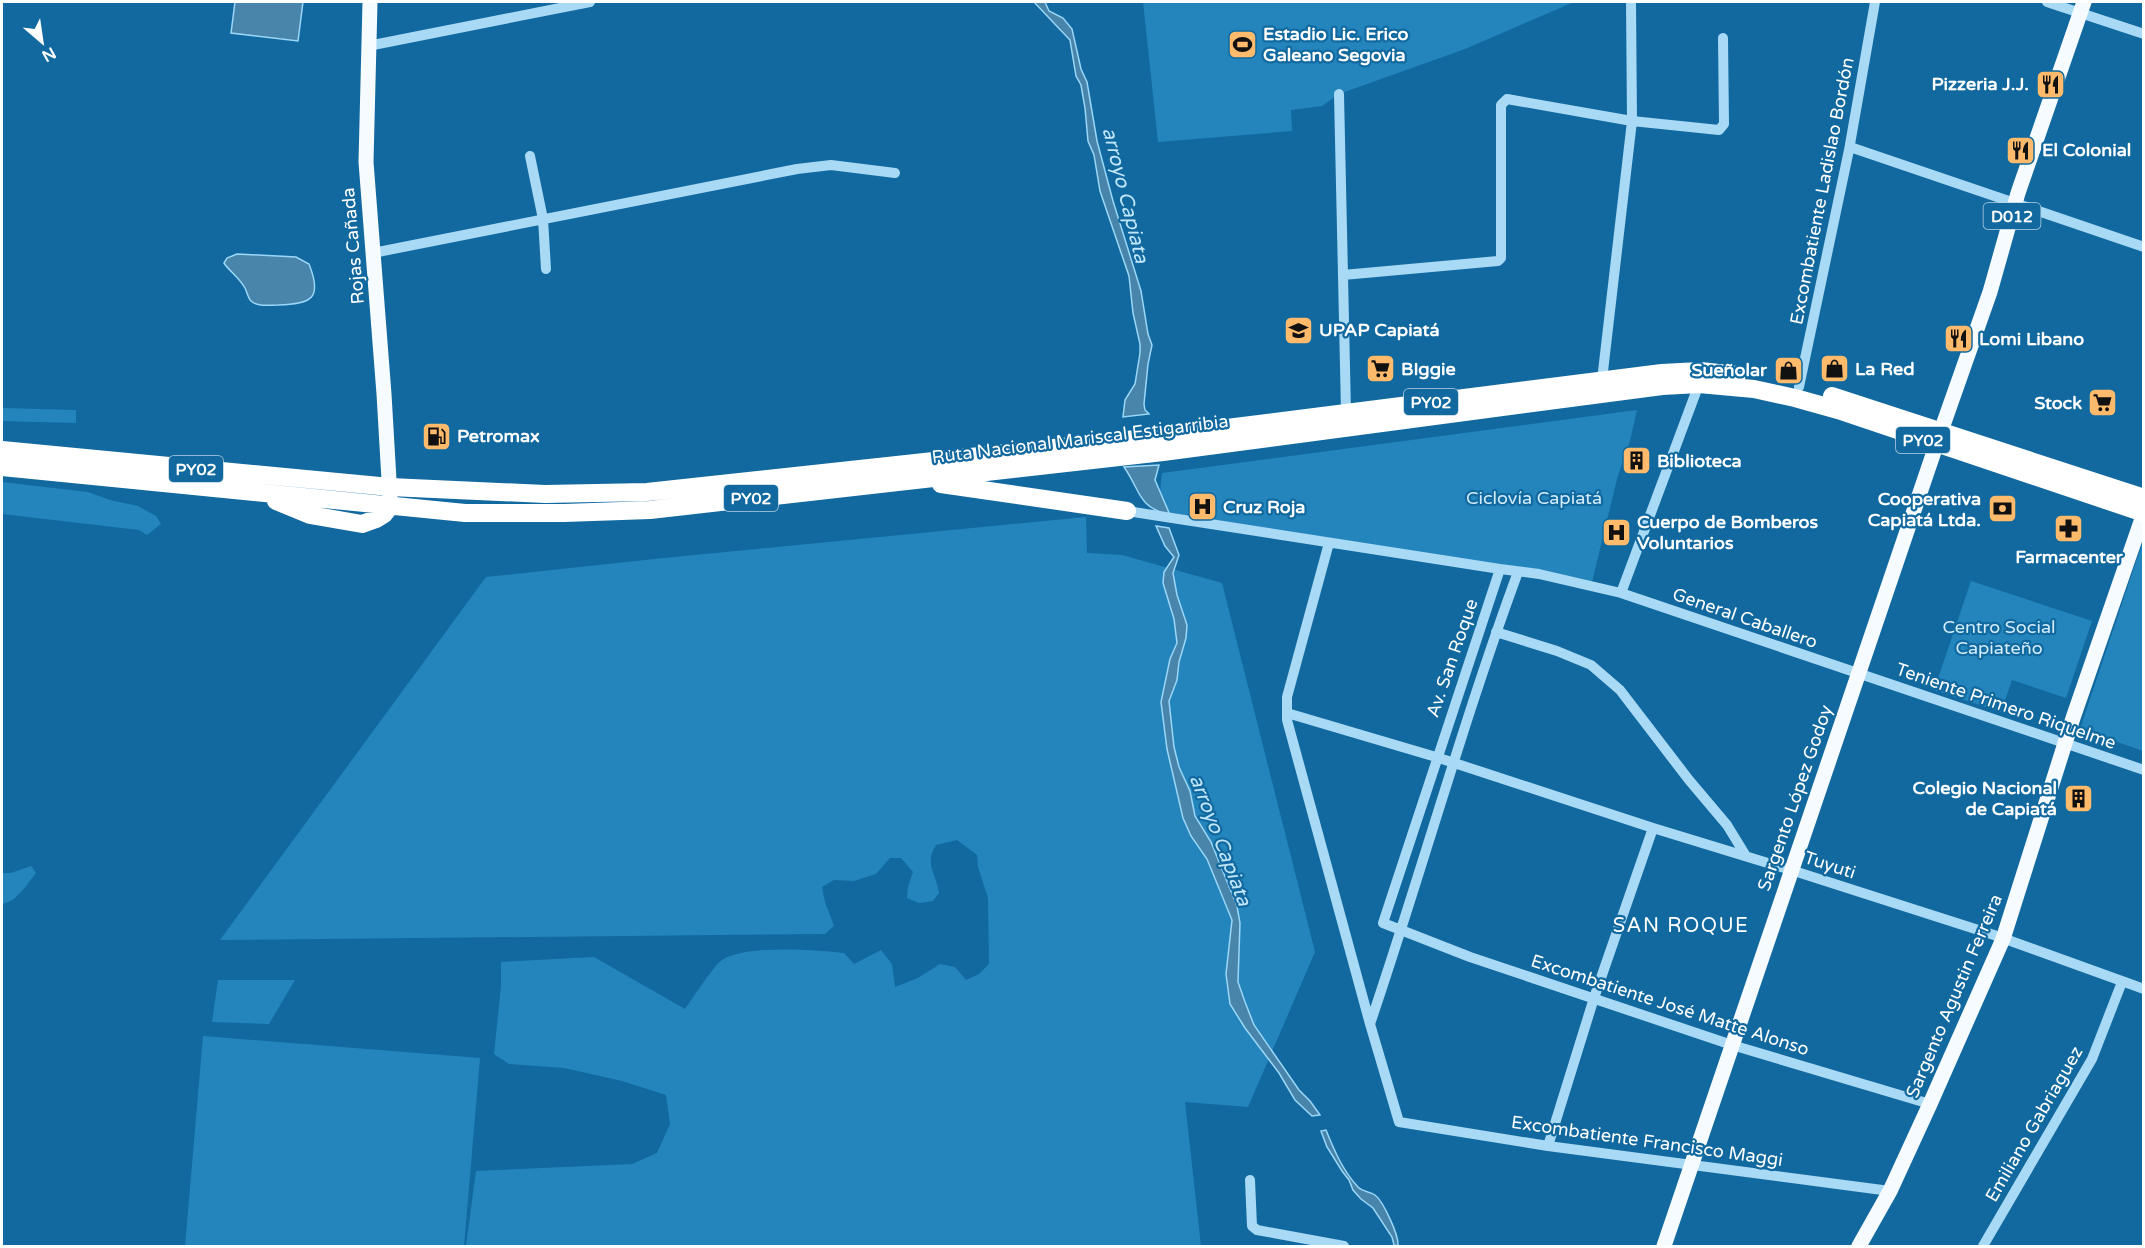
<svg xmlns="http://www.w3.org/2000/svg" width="2145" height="1248" viewBox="0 0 2145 1248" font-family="'Varela Round',sans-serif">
<rect width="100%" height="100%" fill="#11699f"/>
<!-- green -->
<path fill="#2485bd" d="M1143,2H1574L1465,49L1339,94L1322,106L1291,110L1292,131L1158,142Z
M2,408L76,410V423L2,421Z
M1637,410L1630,441L1618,475L1592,582L1158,511L1162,473Z
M2,482L88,492L110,500L138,506L156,516L161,524L147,535L139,530L2,514Z
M1086,517L1087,553L1122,555L1222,583L1315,952L1248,1107L1185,1102L1201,1246H466L476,1171L632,1164L657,1153L670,1124L666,1095L622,1081L564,1068L509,1064L494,1054L501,986V962L594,957L685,1009C693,998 712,968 721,961C742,944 817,950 844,953L854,964L881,950L892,964L895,987L918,978L940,964L955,967L966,980L979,974L989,964L988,898L978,867L977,855L957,840L936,845C924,865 936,873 939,893L933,901L919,903L907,898L908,887L913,872L901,858H890L876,874L854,881L834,880L822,887L825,902L834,926L825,934L220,940L486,577L654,559Z
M2143,541V751L2080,729Z
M1971,581L2092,621L2066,698L2012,680L2001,712L1934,690Z
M31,866L36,873C26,885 19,900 2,904V873H11Z
M218,980H295L269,1024L212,1022Z
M203,1036L480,1058L464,1246H185Z"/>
<!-- water -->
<path fill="#4985aa" stroke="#9ad7f8" stroke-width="1.5" d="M235,2H303L298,41L231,33Z
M1034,2H1045L1049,11L1063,18L1072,29L1081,69L1087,82L1097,141L1113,201L1141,291L1148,334L1152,345L1148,364L1144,404L1145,410L1149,414L1123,417L1125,400L1135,384L1140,353V344L1133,313L1129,276L1100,191L1094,155L1088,141L1085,108L1081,85L1076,76L1070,40Z
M237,254L296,257L309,264C323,299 311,304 278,305C270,305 257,307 251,301C248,298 247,292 245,288C239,277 229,271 224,263L227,258Z
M1159,465L1155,480L1170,515C1137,507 1141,491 1124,467Z
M1156,526L1169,528L1179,555L1173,573L1177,595L1187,625L1186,638L1179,662L1177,680L1169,701L1174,747L1179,767L1190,791L1195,816L1211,842L1237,906L1240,923L1238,982L1245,1002L1254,1025L1299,1090L1310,1101L1320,1115L1312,1116L1295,1100L1279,1073L1245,1028L1230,1004L1226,974L1232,920L1207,859L1191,836L1183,818L1167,749L1161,702L1170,659L1177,643L1174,619L1163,583L1164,572L1174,557L1165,546Z
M1326,1130C1334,1150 1343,1171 1358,1187C1363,1192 1369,1191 1375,1195C1383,1201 1399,1235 1398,1246L1394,1245L1392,1237L1373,1208L1361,1199L1353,1190L1349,1180L1342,1171L1327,1147L1321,1131Z"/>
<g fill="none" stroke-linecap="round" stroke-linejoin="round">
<!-- minor -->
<path stroke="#a8d9f5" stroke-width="10" d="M2047,2L2144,34
M368,46L590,2
M1339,94L1346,412
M1850,147L2144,247
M530,156L543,219L546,269
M373,253L797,169L831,165L895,173
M1343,275L1498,261L1501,258V105L1507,99L1632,121L1719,130L1724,124L1723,38
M1602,380L1632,121L1631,2
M1799,387L1849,150L1875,2
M1127,511L1500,569L1539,574L1621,593L2144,770
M1329,543L1287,697V720L1370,1024L1399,1122L1548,1146L1890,1191
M1500,569L1383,923L1470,957L1732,1045L1930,1104
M1621,593L1699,384
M1496,632L1557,651L1591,665L1620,690L1689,780L1727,825L1746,856
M1287,713L1436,757L1653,828L1791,870L1994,935L2144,989
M1370,1024C1421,874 1463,721 1518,572
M1548,1146L1594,998L1653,828
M1250,1180L1252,1226L1257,1230L1344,1246
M1983,1246L2092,1059L2122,982"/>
<!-- major -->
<path stroke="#f6fbff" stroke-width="15" d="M370,2L366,162L384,394L390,497
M1664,1246L1941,431L1990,292L2018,193L2084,2
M1859,1246L1890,1191L1930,1104L2003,939L2073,718L2144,513"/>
<!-- highway -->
<path stroke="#fff" stroke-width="18" d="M1832,396L2144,498
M2,450L390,487L545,494L647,492L1163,436L1662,373L1700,371L1737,375
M2,467L465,513H564L650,510L1163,452L1662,386L1699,384L1754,389L1795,398L1838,410L2144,513
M941,484L1127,511
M276,501L310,515L362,524L376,519L384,514L390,506"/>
</g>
<!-- icons -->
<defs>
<symbol id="stadium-square" viewBox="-11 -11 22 22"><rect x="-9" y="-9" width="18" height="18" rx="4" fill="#ffba6c" stroke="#11699f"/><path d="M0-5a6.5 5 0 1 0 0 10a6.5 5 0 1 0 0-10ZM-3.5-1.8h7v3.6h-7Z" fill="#111"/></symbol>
<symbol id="restaurant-square" viewBox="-11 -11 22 22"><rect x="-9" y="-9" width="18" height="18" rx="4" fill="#ffba6c" stroke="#11699f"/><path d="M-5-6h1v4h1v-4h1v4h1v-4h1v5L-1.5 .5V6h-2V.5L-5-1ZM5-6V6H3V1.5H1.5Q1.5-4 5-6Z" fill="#111"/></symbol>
<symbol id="university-square" viewBox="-11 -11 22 22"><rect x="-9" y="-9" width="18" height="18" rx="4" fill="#ffba6c" stroke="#11699f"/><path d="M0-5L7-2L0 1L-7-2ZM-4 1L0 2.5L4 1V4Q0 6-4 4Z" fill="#111"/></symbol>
<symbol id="supermarket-square" viewBox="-11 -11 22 22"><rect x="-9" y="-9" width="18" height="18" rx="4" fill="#ffba6c" stroke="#11699f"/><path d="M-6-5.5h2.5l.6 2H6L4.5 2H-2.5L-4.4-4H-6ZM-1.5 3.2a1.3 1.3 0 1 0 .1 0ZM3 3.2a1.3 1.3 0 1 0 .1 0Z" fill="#111"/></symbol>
<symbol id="shop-square" viewBox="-11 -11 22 22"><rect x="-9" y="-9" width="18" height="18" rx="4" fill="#ffba6c" stroke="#11699f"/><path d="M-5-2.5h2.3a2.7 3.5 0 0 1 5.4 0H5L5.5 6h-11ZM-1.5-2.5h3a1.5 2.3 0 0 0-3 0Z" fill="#111"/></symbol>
<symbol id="fuel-square" viewBox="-11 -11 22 22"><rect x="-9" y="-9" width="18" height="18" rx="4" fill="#ffba6c" stroke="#11699f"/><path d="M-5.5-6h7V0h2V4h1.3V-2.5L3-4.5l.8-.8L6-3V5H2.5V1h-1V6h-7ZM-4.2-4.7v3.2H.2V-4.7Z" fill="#111"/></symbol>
<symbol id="building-square" viewBox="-11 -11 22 22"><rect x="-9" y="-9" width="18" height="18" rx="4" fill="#ffba6c" stroke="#11699f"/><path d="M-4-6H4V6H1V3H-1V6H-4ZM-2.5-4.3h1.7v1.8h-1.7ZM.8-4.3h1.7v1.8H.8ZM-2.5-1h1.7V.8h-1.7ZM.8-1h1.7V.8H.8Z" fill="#111"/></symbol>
<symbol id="hospital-square" viewBox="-11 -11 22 22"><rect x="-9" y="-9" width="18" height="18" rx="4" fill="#ffba6c" stroke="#11699f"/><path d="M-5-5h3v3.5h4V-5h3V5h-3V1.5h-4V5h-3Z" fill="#111"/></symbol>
<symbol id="bank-square" viewBox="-11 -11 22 22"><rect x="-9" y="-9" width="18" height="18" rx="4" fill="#ffba6c" stroke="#11699f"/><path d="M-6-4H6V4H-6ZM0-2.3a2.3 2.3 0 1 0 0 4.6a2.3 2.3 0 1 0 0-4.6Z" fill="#111"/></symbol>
<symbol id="pharmacy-square" viewBox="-11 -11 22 22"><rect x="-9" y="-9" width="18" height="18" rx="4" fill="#ffba6c" stroke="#11699f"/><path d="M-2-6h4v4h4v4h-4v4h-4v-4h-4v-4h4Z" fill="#111"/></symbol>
</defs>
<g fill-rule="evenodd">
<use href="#stadium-square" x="1226" y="28" width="33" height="33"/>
<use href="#restaurant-square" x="2034" y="68" width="33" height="33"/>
<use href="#restaurant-square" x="2004" y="134" width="33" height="33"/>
<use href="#university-square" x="1282" y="314" width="33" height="33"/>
<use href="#restaurant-square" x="1942" y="322" width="33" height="33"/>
<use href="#supermarket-square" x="1364" y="352" width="33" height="33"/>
<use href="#shop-square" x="1818" y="352" width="33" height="33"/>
<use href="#shop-square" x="1772" y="354" width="33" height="33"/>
<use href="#supermarket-square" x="2086" y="386" width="33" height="33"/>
<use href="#fuel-square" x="420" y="420" width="33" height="33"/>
<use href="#building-square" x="1620" y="444" width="33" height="33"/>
<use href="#hospital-square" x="1186" y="490" width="33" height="33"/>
<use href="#bank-square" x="1986" y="492" width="33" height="33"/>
<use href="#pharmacy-square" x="2052" y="512" width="33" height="33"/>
<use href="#hospital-square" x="1600" y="516" width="33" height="33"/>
<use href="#building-square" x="2062" y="782" width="33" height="33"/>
</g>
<g text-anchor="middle" stroke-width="4.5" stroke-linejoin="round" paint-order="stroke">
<!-- shield labels -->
<g fill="#11699f" stroke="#b8d2e2" stroke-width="1.5">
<rect x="1983.5" y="203" width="57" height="26" rx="4.5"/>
<rect x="1404" y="389" width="54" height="26" rx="4.5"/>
<rect x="1896" y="427" width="54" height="26" rx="4.5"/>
<rect x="169" y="456" width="54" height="26" rx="4.5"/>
<rect x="724" y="485" width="54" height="26" rx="4.5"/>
</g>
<g font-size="16" font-weight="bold" fill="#fff">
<text x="2012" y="222">D012</text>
<text x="1431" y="408">PY02</text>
<text x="1923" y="446">PY02</text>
<text x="196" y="475">PY02</text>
<text x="751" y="504">PY02</text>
</g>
<!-- poi labels -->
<g font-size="18" font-weight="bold" fill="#fff" stroke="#11699f" text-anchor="start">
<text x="1263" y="40">Estadio Lic. Erico<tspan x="1263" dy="21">Galeano Segovia</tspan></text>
<text x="2029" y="90" text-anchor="end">Pizzeria J.J.</text>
<text x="2042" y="156">El Colonial</text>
<text x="1319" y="336">UPAP Capiatá</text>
<text x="1979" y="345">Lomi Libano</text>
<text x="1401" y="375">BIggie</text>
<text x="1855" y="375">La Red</text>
<text x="1767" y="376" text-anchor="end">Sueñolar</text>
<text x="2082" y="409" text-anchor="end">Stock</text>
<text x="457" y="442">Petromax</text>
<text x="1657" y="467">Biblioteca</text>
<text x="1981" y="505" text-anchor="end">Cooperativa<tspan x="1981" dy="21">Capiatá Ltda.</tspan></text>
<text x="1223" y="513">Cruz Roja</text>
<text x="1637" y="528">Cuerpo de Bomberos<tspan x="1637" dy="21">Voluntarios</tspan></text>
<text x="2069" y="563" text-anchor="middle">Farmacenter</text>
<text x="2057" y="794" text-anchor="end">Colegio Nacional<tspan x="2057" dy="21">de Capiatá</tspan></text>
</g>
<!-- street labels -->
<g font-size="18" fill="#fff" stroke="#11699f">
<text transform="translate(1822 191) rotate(-79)" y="6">Excombatiente Ladislao Bordón</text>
<text transform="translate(353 246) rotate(-95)" y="6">Rojas Cañada</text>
<text transform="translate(1080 439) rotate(-7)" y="6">Ruta Nacional Mariscal Estigarribia</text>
<text transform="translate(1745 618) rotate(19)" y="6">General Caballero</text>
<text transform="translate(1452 658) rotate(-71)" y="6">Av. San Roque</text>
<text transform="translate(2006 706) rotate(19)" y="6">Teniente Primero Riquelme</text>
<text transform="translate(1795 798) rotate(-71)" y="6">Sargento López Godoy</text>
<text transform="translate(1830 865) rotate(18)" y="6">Tuyuti</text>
<text transform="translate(1954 996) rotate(-67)" y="6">Sargento Agustin Ferreira</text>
<text transform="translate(1670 1005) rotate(18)" y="6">Excombatiente José Matte Alonso</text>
<text transform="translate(2034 1124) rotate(-60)" y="6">Emiliano Gabriaguez</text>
<text transform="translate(1647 1141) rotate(8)" y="6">Excombatiente Francisco Maggi</text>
</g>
<!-- park labels -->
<g font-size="18" fill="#d1edfe" stroke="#11699f">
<text x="1534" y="504">Ciclovía Capiatá</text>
<text x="1999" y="633">Centro Social<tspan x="1999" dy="21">Capiateño</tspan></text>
</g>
<!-- water labels -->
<g font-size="20" font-style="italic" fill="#c0e6fc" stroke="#11699f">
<text transform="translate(1126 195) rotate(76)" y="7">arroyo Capiata</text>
<text transform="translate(1221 840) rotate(69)" y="7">arroyo Capiata</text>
</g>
<!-- neighbourhood labels -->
<g font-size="20" letter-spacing="1.5" fill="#fff" stroke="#11699f">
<text x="1681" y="932">SAN ROQUE</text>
</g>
</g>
<!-- border -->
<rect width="2145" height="1248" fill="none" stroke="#ffffff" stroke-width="6"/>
<!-- north arrow -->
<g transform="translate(42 42) rotate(151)" stroke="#11699f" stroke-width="4.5" paint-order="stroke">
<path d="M0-4.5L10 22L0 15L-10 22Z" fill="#ffffff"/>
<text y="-9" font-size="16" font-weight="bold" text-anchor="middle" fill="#ffffff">N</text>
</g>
</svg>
